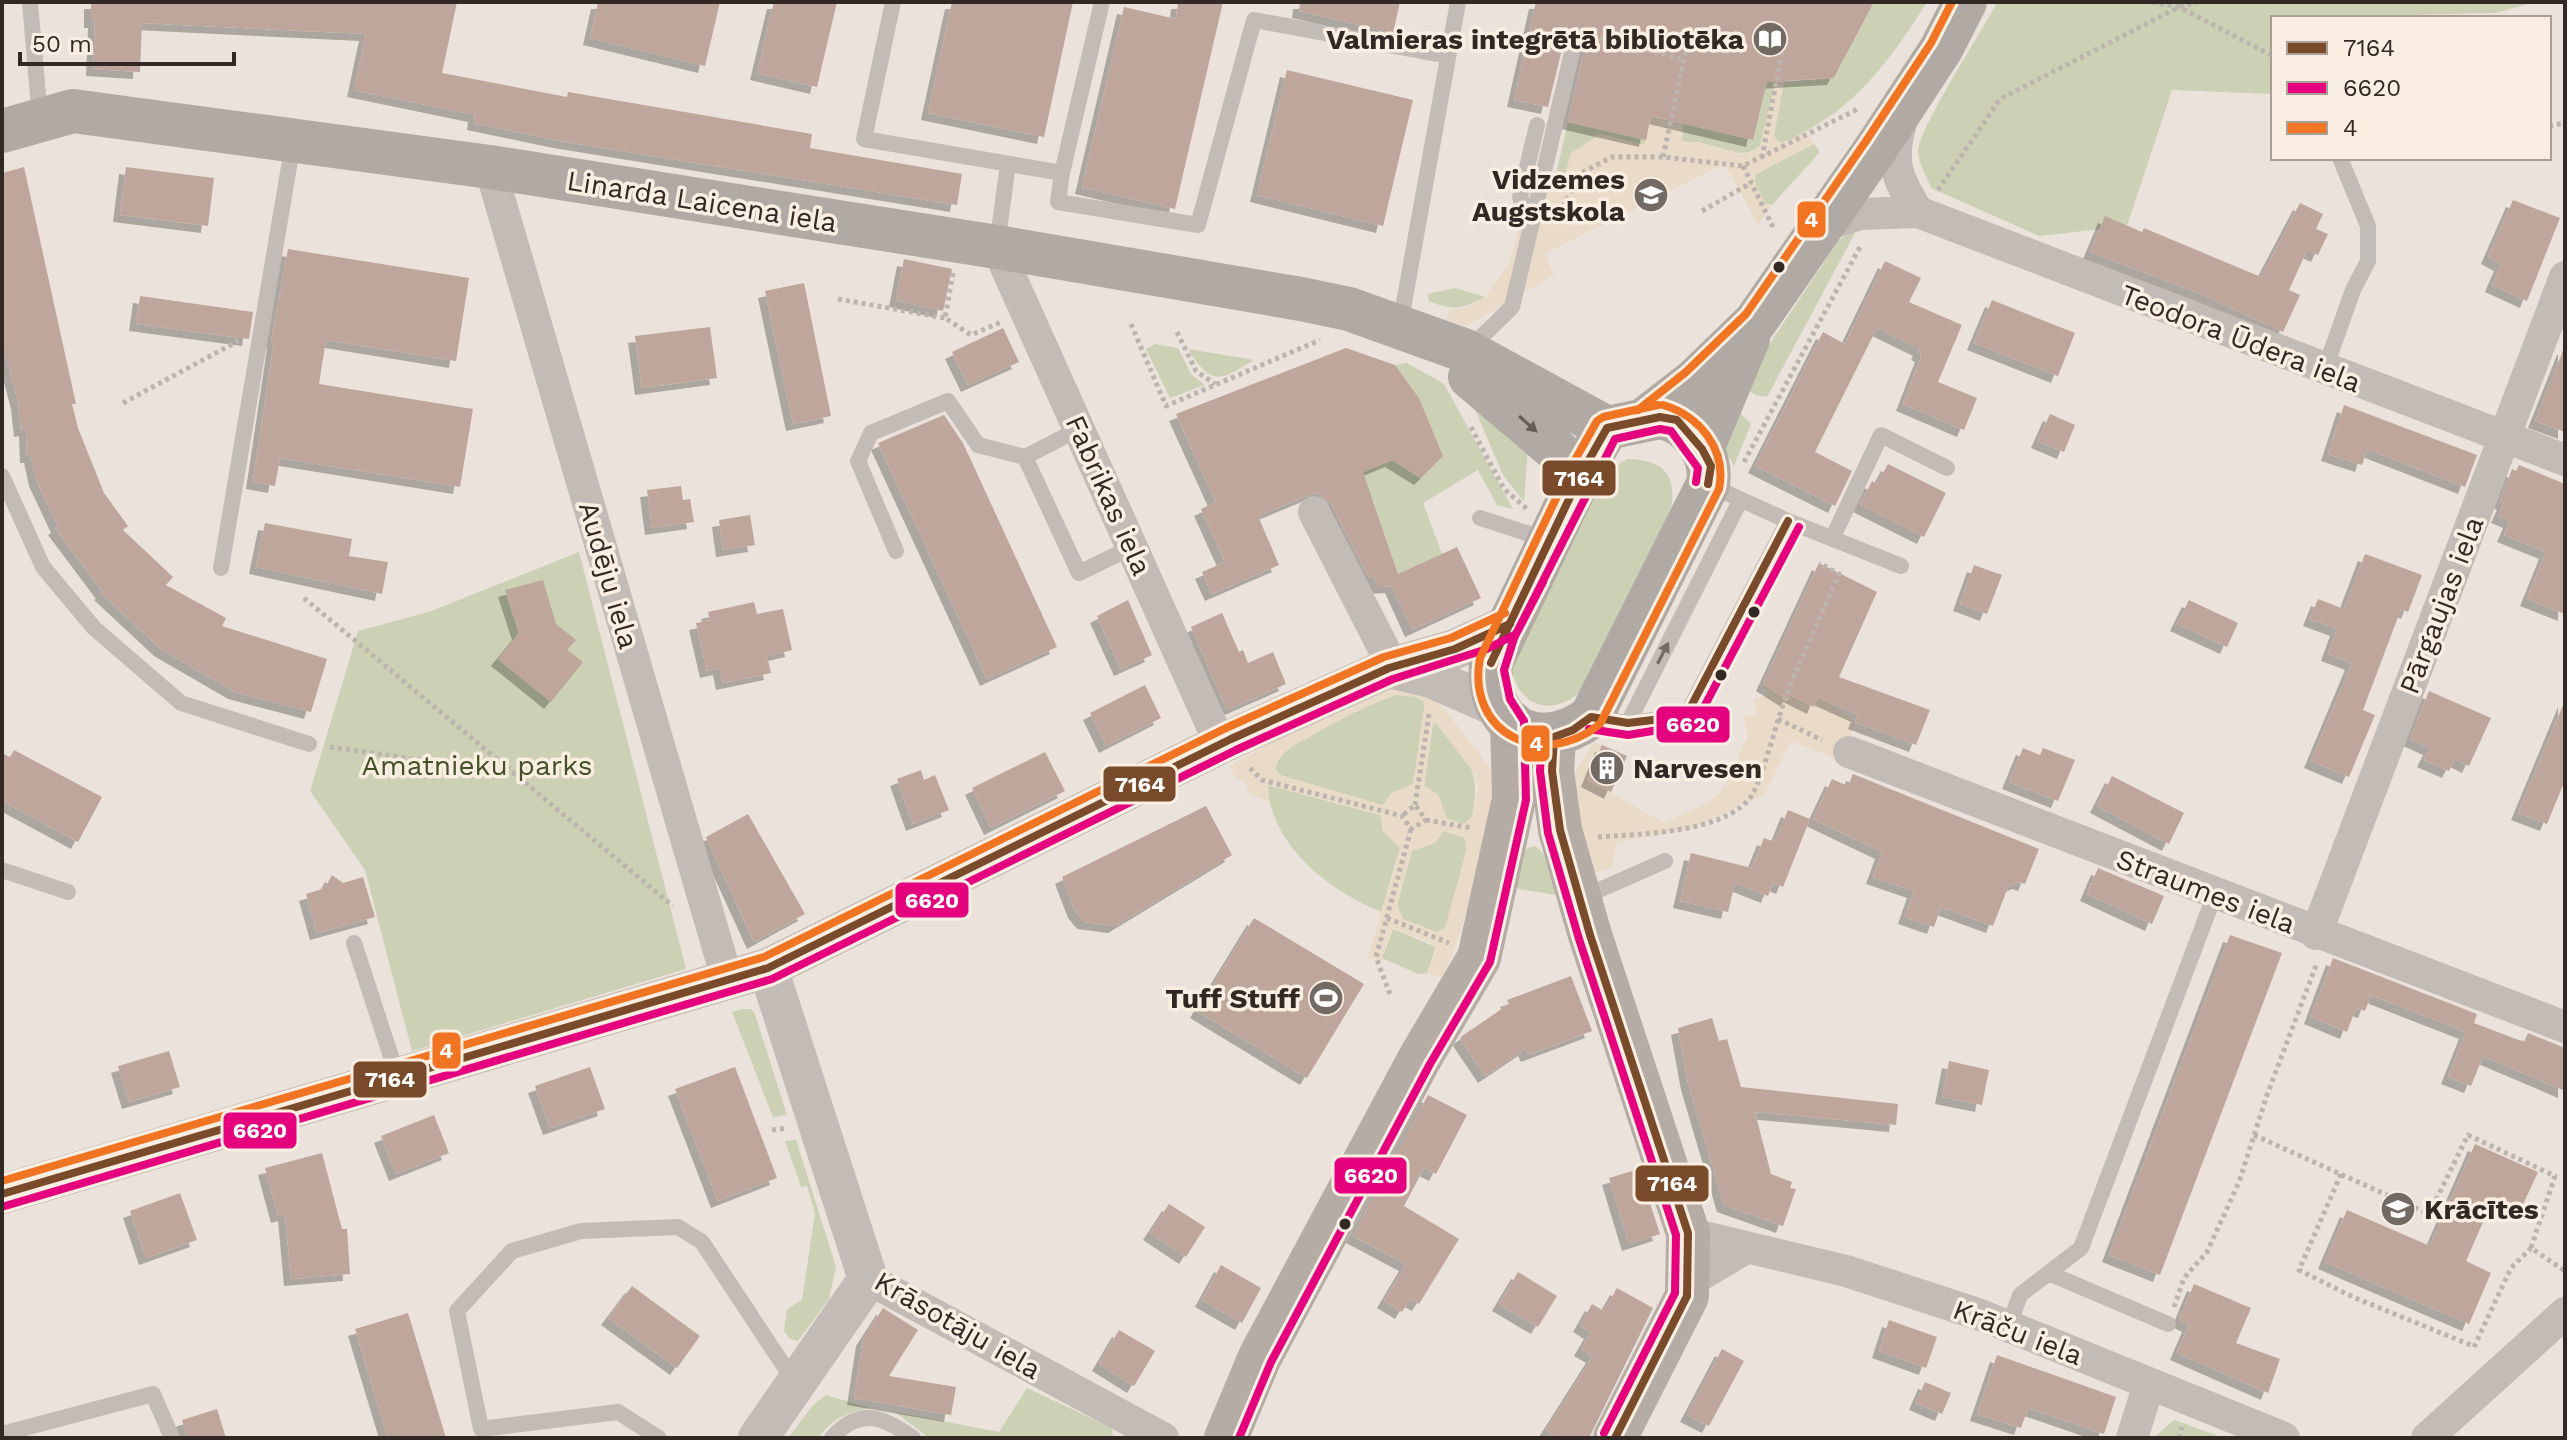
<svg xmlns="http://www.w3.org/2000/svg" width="2567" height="1440" viewBox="0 0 2567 1440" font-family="'Work Sans',sans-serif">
<defs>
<filter id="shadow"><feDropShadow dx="-7" dy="7" stdDeviation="0" flood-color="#0004"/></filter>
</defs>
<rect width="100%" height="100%" fill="#ebe3db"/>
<!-- green -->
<path fill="#ccd0b4" d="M1874,2H1927C1894,54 1863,99 1808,130C1798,135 1790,142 1779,142L1773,136L1784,82L1824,79L1823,74L1835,77Z
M1997,2H2535L2496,13L2273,18V94L2172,90L2127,226L2039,236L1931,188C1927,177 1919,164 1918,152C1917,131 1984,28 1997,2Z
M1767,78L1776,81L1760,146C1742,161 1723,147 1702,143C1695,142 1689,143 1682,141L1683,123Z
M1568,122L1646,139L1644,145L1600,134L1561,193L1552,191Z
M1814,144L1820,152L1773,204H1765L1754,180L1756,174Z
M1852,231L1855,233L1767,397L1755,395L1742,385L1839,240Z
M1455,288L1485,297C1463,309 1452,311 1429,301L1428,294Z
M1155,344L1178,348L1191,374L1205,385L1170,398L1146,349Z
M1188,349L1254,360C1220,381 1212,387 1188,349Z
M1407,363L1444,384L1513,509L1497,505L1478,470L1423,503L1442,554L1398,574L1373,500L1333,484L1392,460L1421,478L1442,456L1419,398L1395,365Z
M1471,400L1528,446L1524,502L1503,475Z
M1733,406L1751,424L1734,466L1722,445Z
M1628,459C1663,460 1677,474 1671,509L1582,690C1549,722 1510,702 1512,658L1601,481L1612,467Z
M579,552L686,969L412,1051L365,870L310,791L358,631L429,612Z
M1395,695H1412L1424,702V710L1413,785L1383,806L1280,775L1275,769C1278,741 1369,706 1395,695Z
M1436,723C1467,762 1482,765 1472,817L1464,824L1447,819L1438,795L1424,786L1433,724Z
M1267,785L1381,815L1383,831L1400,848L1381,912C1328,890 1272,847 1267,785Z
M1444,831L1465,838L1467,849L1445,928L1436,932L1403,919L1397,905L1412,850Z
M1534,846C1550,853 1552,880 1556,895L1514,888L1523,850Z
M1393,929L1436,947L1427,973L1418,974L1382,958Z
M742,1009H751L755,1014L787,1115L773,1117L732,1012Z
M796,1140L836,1267L829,1299L798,1341L790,1339L784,1331L787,1309L802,1300L815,1213L807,1186L801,1187L785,1141Z
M1027,1388L1112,1428L1113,1438H929L895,1412L999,1432Z
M826,1395L870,1408C846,1413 833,1418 818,1438H788L813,1405Z
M2174,1420L2224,1438H2153Z"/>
<!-- plaza -->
<path fill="#eadbc9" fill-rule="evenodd" d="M1776,81L1784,82L1774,136L1779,142H1786L1806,131L1814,144L1756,174L1754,180L1765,204H1773L1758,225L1725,164L1545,254L1554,275L1467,326L1445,319L1450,310L1466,308L1485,297L1510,261L1521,221L1512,207L1517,184L1560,193L1571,153L1600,134L1644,145L1651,117L1683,123L1682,141L1687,143L1698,142L1743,154L1752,152L1760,146Z
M1763,684L1798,687L1827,701L1855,722L1845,762L1791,741L1764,795L1689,830L1617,842L1612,868L1589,874L1570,780L1594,742L1602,745L1589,780L1664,823L1711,801L1724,787L1748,735L1743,717L1757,714L1754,699L1767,695Z
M1393,689H1413L1438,701L1490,767L1493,809L1468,909L1444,978L1427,973L1436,951L1432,943L1399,931L1393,929L1388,937L1382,958L1384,961L1368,958L1400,848L1383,831L1380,815L1268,785L1269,802L1250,794L1243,779H1236L1229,766L1272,742ZM1395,695L1418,697L1424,702V710L1413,784L1391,793L1383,805L1280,775L1275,769L1279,757L1291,747L1360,709ZM1436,723L1474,773L1478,787L1472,817L1464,824L1447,819L1438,794L1424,786L1432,724ZM1444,831L1465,838L1467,849L1445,928L1436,932L1403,919L1397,905L1412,851L1435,843Z"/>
<!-- building -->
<path fill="#bfa69c" filter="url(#shadow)" d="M91,2H457L442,73L567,97L568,92L812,134L810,148L962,174L957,205L560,141L474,123L475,115L354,90L366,34L142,23L140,72L93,69L95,21H91Z
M598,2H720L705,66L590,38Z
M774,2H837L817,87L757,73Z
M952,2H1073L1044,137L928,113Z
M1178,2H1223L1175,209L1082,187L1124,7L1176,19Z
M1300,2H1400L1393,33L1299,11Z
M1536,2H1874L1834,78L1767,82L1753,140L1651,116L1646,140L1568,122L1585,46L1582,37L1576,33L1564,41L1548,107L1514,100Z
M1287,70L1413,100L1383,226L1257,195Z
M24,167L76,404H72L78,428L104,493L128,526L123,530L173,577L166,585L226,618L222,626L327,659L311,712L235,692L161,649L101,593L103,592L55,528L58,526L36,479L31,456H27L26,429L21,430L18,402L2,341V173Z
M126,167L214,178L208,226L120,215Z
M2513,200L2560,218L2527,301L2492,285L2501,264L2488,257Z
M2300,203L2323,214L2316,229L2328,234L2318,255L2307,250L2289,290L2300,295L2283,332L2199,293L2090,252L2105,216L2142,232L2144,228L2261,277Z
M288,249L469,278L456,361L326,340L319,384L473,409L460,487L280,458L275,486L253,482L274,342H271Z
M904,259L952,269L943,311L896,300Z
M1885,261L1921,278L1909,302L1962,325L1938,382L1977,398L1964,430L1903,404L1922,355L1918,353L1920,349L1877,328L1815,452L1852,471L1835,506L1755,466L1823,332L1845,344Z
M804,283L831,416L793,424L765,291Z
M140,296L253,312L249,339L136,324Z
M1992,300L2075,333L2058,376L1974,343Z
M710,327L717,378L642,388L635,336Z
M1003,328L1019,362L968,385L952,352Z
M1346,348L1395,365L1419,398L1443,456L1421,478L1392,460L1363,472L1398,574L1457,547L1481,598L1412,630L1392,586L1378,587L1374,576L1369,578L1331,503L1316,492L1258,516L1279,565L1212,594L1202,572L1225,562L1201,509L1216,502L1176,414Z
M2564,348H2565V432L2535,421Z
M2344,405L2477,455L2465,487L2367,449L2362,465L2328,454Z
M2050,414L2075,425L2064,452L2038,441Z
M944,415L963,443L1057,647L987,679L878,443Z
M1888,464L1946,493L1924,537L1860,505L1872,481L1877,484Z
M2519,465L2565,484V614L2527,599L2546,552L2504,535L2510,521L2498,516L2504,503L2500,501L2512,469L2516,471Z
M681,486L683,500L690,499L694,522L652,528L647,490Z
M750,515L755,545L723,550L719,520Z
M265,523L352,539L349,556L388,562L382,594L256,567Z
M2365,554L2422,575L2408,612L2401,609L2363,710L2375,715L2349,777L2311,761L2352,663L2328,654L2337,629L2310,619L2318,599L2344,609Z
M1819,563L1877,592L1839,677L1930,710L1916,745L1855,722L1858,715L1818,697L1814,707L1790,695L1788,700L1763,684Z
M1974,565L2002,575L1987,614L1960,604Z
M543,580L556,624L576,640L567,650L583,662L551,702L498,659L519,633L505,590Z
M1128,600L1152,655L1121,669L1097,616Z
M2189,600L2238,623L2227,647L2177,624Z
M754,602L757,614L783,609L792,650L767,656L771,673L723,683L720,668L707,671L696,623L710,620L708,612Z
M1222,613L1239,652L1243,650L1248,663L1273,652L1286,684L1227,710L1191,627Z
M1145,685L1161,718L1106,746L1090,713Z
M2429,691L2491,718L2469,766L2455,759L2449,771L2424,760L2430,748L2410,739Z
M2565,700V780L2547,824L2518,813Z
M1602,745L1627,756L1611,792L1588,780Z
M2023,748L2040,755L2043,748L2075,760L2058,801L2009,782Z
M14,750L102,797L78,842L2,801V753L10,757Z
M1045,752L1065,791L991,828L972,788Z
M921,770L924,780L935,775L949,810L913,824L897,779Z
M1853,774L2039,849L2025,884L2019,882L2008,887L1993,926L1941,907L1934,927L1905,917L1914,891L1873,877L1882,852L1813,819L1832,779L1848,786Z
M2112,776L2184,813L2169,844L2097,806Z
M1206,806L1232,855L1115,926L1084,922L1075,911L1062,877Z
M1788,810L1810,819L1783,887L1773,883L1768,896L1735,883L1728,912L1680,901L1691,853L1752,868L1764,838L1775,842Z
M748,814L805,914L754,942L706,837Z
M2098,868L2164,896L2152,924L2087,894Z
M332,875L343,883L363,877L375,917L317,933L306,894L325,888Z
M1254,918L1364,984L1307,1078L1197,1011Z
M2230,935L2282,953L2160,1275L2109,1255Z
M2333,958L2477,1014L2474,1023L2524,1042L2528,1033L2565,1048V1091L2483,1056L2471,1086L2448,1077L2466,1032L2371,995L2365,1011L2356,1008L2347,1032L2311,1017Z
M1571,976L1592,1031L1528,1055L1525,1049L1485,1076L1460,1039L1462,1036L1509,1004L1507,1000Z
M1712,1018L1719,1041L1727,1039L1741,1087L1898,1104L1896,1125L1755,1112L1771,1174L1792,1182L1790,1188L1796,1189L1783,1226L1724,1205L1688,1083L1678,1028Z
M169,1051L180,1087L129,1102L118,1066Z
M1949,1061L1989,1070L1982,1105L1942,1097Z
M590,1067L605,1109L550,1128L535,1086Z
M735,1067L777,1178L718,1201L675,1089Z
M1428,1095L1467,1115L1436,1174L1424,1168L1404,1206L1459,1239L1419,1304L1410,1299L1402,1312L1384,1301L1406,1264L1353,1236Z
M434,1115L449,1153L396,1174L381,1136Z
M2475,1144L2538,1172L2521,1209L2494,1197L2466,1261L2491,1273L2469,1324L2325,1262L2347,1210L2430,1246Z
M322,1153L342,1229H347L350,1274L291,1279L285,1214L278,1216L265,1168Z
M1639,1169L1660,1234L1629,1244L1609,1178Z
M180,1193L197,1240L146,1258L130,1211Z
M1169,1204L1205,1227L1186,1257L1150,1233Z
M1221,1265L1261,1288L1242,1323L1202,1300Z
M1518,1272L1557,1296L1538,1327L1499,1304Z
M2194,1284L2251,1308L2236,1343L2280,1359L2268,1393L2177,1353L2189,1325L2179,1320Z
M632,1286L700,1336L677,1368L608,1318Z
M1617,1288L1653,1308L1589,1438H1558L1546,1430L1593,1356L1581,1349L1591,1332L1580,1325L1592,1304L1604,1311Z
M883,1308L918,1330L889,1376L956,1387L951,1415L854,1398L863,1339Z
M408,1313L446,1438H388L355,1329Z
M1889,1320L1937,1337L1926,1368L1879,1351Z
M1119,1330L1155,1351L1134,1386L1099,1364Z
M1722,1349L1744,1361L1709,1426L1687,1415Z
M1997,1355L2116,1397L2104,1434L2028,1408L2021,1428L1977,1414Z
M1925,1382L1951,1393L1942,1414L1916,1403Z
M217,1409L226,1438H187L182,1420Z"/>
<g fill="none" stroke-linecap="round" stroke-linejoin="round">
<!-- path -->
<path stroke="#bcb4ae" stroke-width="5" stroke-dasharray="4 4" stroke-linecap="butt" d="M2152,2L2179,7L2273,56
M1592,36L1683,59
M2549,126L2565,123
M1663,157L1688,41
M1762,158L1782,51
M1743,166L1773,227
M1938,190L2000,99L2179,7L2198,2
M1702,211L1751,183
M1555,221L1581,173L1612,157H1663L1743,166L1858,109
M953,273L945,318L971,335L1001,322
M838,299L945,318
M1131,324L1166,406L1320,340
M1177,332L1196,371L1215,384
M123,403L238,341
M1471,427L1504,489L1527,509
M1744,462L1861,245
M304,598L673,906
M1778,719L1822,740
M330,747L514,773
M1250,768L1262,780L1402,816L1411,829L1426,820L1415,805L1402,816
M1415,805L1429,714
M1426,820L1472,828
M1598,837C1639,834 1723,833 1750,798C1761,784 1777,720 1785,699C1801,657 1821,616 1839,574L1819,563
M1387,918L1449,943
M1390,994L1376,957L1411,829
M772,1130L787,1128
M2254,1135L2429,1214L2468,1135L2555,1176L2531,1248L2565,1271
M2341,1174L2299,1270L2353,1297L2473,1346
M2174,1307L2184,1278L2207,1252L2239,1182L2267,1095L2317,963
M2474,1347L2511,1268L2531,1248
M2179,1438L2182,1427"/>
<!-- service -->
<path stroke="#c3bbb5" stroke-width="16" d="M30,2L40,119
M893,2L864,139L1062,173L1102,2
M1062,173L1058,202L1198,225L1254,20L1448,56
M1530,222L1520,197L1537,125
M997,245L1008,164
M1400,325L1458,2
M1469,349L1512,307L1574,44
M2325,369L2353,290L2368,261V226L2340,158
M1079,429L1025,457L1079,573L1132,547
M2,476L43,567L94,628L181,703L309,744
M1709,485L1788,521L1901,566
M1480,518L1548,540
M1832,539L1881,435L1947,468
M896,551L858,461L871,433L948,401L978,445L1025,457
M221,568L293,143
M1592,717L1628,723L1686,716L1788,521
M1628,723L1740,501
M2,870L68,892
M1581,898L1665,861
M354,943L398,1078
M2048,1273L2168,1324
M2009,1326L2020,1295L2081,1248L2215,894
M2,1434L153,1394L172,1438
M659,1438L618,1412L481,1429L457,1311L512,1251L581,1231L678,1227L702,1242L794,1381
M832,1438C859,1407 883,1416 913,1438"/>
<!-- minor -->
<path stroke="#c3bbb5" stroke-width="32" d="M1902,119C1890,160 1895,176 1918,212
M490,167L728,982
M1825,225L1860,214L1918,212L2565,460
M997,247L1220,744
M1314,512L1388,657
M1849,752L2565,1027
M2316,934L2565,277
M1688,1233L1846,1271L1978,1314L2284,1438
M868,1279L1163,1438
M1687,1283L1744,1249
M2132,1438L2149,1384
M2427,1438L2565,1313"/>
<!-- tertiary -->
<path stroke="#c3bbb5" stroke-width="40" d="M1389,668L1431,678L1497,707
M2,1194L768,968L1231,739L1389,668L1455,649L1510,624
M758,1438L868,1279L768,968"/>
<!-- secondary -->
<path stroke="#b4aca5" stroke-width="44" d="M1554,737L1552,771L1560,830L1590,935L1688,1233L1687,1296L1615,1438
M1226,1438L1260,1357L1420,1058L1479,958L1514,799L1512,723"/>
<!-- primary -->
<path stroke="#b1aaa4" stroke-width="44" d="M2,131L73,111L490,167L997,247L1301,299L1349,309L1466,351L1607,428
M1470,377L1582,472
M1660,417C1690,422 1713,454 1708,484L1591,717C1539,755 1486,729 1491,663L1582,472L1607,428Z
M1645,419L1694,381L1755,322L1876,148L1941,49L1965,2
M1702,449L1748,339"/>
<defs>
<path id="bus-1" d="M1491,663L1582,472L1607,428L1660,417L1677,420L1702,449L1711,466L1708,484
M2,1194L768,968L1231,739L1389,668L1455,649L1510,624
M1615,1438L1687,1296L1688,1233L1590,935L1560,830L1552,771L1554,737L1573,730L1591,717L1628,723L1686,716L1788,521"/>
<path id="bus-2" d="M1589,729L1628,735L1695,724L1799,527
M1542,736L1540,771L1548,833L1579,939L1676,1235L1675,1293L1604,1433
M5,1206L772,979L1236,750L1393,679L1487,649L1516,634L1615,439L1660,429L1671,431L1698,468L1696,482
M1239,1438L1271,1362L1430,1064L1490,962L1526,800L1524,721L1510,699L1504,670L1514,638L1543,582"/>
<path id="bus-3" d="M1658,405L1603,417L1597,421L1571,467L1480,658C1466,735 1543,770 1600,724L1719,489C1727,450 1700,416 1663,405
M1638,410L1686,372L1746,314L1866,141L1931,43L1952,2
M2,1181L764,957L1226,728L1384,657L1451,638L1505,613"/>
</defs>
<!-- bus-1 casing -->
<use href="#bus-1" stroke="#f9eee1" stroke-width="14"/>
<!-- bus-2 casing -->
<use href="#bus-2" stroke="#f9eee1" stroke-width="14"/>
<!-- bus-3 casing -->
<use href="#bus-3" stroke="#f9eee1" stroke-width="14"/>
<!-- bus-1 -->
<use href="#bus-1" stroke="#7a4b2a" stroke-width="8"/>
<!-- bus-2 -->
<use href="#bus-2" stroke="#e5007d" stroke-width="8"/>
<!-- bus-3 -->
<use href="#bus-3" stroke="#f17422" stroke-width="8"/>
</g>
<!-- one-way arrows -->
<defs><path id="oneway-solid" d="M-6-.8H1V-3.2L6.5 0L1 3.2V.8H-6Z" transform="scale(2)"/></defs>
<use fill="#655d57" href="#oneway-solid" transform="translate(1528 424) rotate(42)"/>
<use fill="#746b65" href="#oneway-solid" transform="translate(1663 653) rotate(-63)"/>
<!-- icons -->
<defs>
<symbol id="library-disc" viewBox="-11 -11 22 22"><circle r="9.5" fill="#736a64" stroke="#f9eee1"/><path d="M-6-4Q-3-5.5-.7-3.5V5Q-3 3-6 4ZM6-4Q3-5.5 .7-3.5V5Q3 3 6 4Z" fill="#fff"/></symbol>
<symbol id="university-disc" viewBox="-11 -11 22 22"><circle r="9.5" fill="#736a64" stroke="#f9eee1"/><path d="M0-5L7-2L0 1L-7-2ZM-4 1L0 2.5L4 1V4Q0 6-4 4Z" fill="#fff"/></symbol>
<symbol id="building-disc" viewBox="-11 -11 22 22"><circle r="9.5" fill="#736a64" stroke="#f9eee1"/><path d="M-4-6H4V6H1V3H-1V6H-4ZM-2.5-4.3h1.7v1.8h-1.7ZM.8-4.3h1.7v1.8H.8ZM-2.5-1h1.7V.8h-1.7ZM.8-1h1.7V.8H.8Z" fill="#fff"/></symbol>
<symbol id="stadium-disc" viewBox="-11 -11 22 22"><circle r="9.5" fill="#736a64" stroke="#f9eee1"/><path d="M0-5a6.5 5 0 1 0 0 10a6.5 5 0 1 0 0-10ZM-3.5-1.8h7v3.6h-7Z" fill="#fff"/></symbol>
<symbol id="school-disc" viewBox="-11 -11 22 22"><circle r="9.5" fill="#736a64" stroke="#f9eee1"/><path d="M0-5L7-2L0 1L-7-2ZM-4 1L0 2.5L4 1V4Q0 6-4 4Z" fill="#fff"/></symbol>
</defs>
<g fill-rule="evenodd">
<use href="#library-disc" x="1750" y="19" width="40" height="40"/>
<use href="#university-disc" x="1631" y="175" width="40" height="40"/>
<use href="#building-disc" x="1587" y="748" width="40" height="40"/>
<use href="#stadium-disc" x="1306" y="978" width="40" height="40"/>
<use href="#school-disc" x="2378" y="1189" width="40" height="40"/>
</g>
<!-- markers -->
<g fill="#332924" stroke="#f9eee1" stroke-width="3">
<circle cx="1779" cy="267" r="7"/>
<circle cx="1754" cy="612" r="7"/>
<circle cx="1721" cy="675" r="7"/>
<circle cx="1345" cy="1224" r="7"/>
</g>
<g text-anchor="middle" stroke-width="7" stroke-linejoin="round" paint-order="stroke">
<!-- poi labels -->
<g font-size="28" font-weight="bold" fill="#332924" stroke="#f9eee1" text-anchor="end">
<text x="1744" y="49">Valmieras integrētā bibliotēka</text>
<text x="1625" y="189">Vidzemes<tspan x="1625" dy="32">Augstskola</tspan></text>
<text x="1633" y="778" text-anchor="start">Narvesen</text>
<text x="1300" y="1008">Tuff Stuff</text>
<text x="2424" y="1219" text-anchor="start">Krācītes</text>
</g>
<!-- street labels -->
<g font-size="28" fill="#332924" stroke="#f9eee1">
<text transform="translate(702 201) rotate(9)" y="10">Linarda Laicena iela</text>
<text transform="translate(2241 338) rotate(21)" y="10">Teodora Ūdera iela</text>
<text transform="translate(1109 495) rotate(66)" y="10">Fabrikas iela</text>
<text transform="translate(609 575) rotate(74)" y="10">Audēju iela</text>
<text transform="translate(2441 605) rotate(-69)" y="10">Pārgaujas iela</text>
<text transform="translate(2206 891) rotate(21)" y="10">Straumes iela</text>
<text transform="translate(958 1325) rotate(30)" y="10">Krāsotāju iela</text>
<text transform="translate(2018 1332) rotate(21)" y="10">Krāču iela</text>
</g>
<!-- park labels -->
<g font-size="28" fill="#425128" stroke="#f9eee1">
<text x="477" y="775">Amatnieku parks</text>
</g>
</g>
<g stroke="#f9eee1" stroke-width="3">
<rect x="1796" y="200" width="31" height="39" rx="8" fill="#f17422"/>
<rect x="1541" y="459" width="76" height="38" rx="8" fill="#7a4b2a"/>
<rect x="1655" y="705" width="76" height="39" rx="8" fill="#e5007d"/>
<rect x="1520" y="724" width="31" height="39" rx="8" fill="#f17422"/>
<rect x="1102" y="765" width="75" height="38" rx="8" fill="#7a4b2a"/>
<rect x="894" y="881" width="76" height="38" rx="8" fill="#e5007d"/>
<rect x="431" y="1031" width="31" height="39" rx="8" fill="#f17422"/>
<rect x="352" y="1060" width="76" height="39" rx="8" fill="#7a4b2a"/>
<rect x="222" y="1111" width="76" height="39" rx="8" fill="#e5007d"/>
<rect x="1333" y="1156" width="75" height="39" rx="8" fill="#e5007d"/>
<rect x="1634" y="1164" width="76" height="39" rx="8" fill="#7a4b2a"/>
</g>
<g font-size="22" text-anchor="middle" font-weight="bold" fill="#fff">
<text x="1811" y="227">4</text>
<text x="1579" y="486">7164</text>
<text x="1693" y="732">6620</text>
<text x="1536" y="751">4</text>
<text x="1140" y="792">7164</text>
<text x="932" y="908">6620</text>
<text x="446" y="1058">4</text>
<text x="390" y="1087">7164</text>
<text x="260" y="1138">6620</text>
<text x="1371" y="1183">6620</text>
<text x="1672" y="1191">7164</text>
</g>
<!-- border -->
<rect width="2567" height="1440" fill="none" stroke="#332924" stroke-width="8"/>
<!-- legend -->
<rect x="2271" y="16" width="280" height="144" fill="#f9eee1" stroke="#aa9f95" stroke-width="2"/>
<rect x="2287" y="42" width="40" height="12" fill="#7a4b2a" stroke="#aa9f95" stroke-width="2"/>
<text x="2343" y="56" font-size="24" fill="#332924">7164</text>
<rect x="2287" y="82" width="40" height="12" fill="#e5007d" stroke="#aa9f95" stroke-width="2"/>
<text x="2343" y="96" font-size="24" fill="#332924">6620</text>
<rect x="2287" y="122" width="40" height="12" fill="#f17422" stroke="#aa9f95" stroke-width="2"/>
<text x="2343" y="136" font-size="24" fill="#332924">4</text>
<!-- scale -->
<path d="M20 52v12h214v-12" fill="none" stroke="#332924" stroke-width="4"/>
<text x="32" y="52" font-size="24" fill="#332924" stroke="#f9eee1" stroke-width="6" paint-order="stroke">50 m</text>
</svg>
